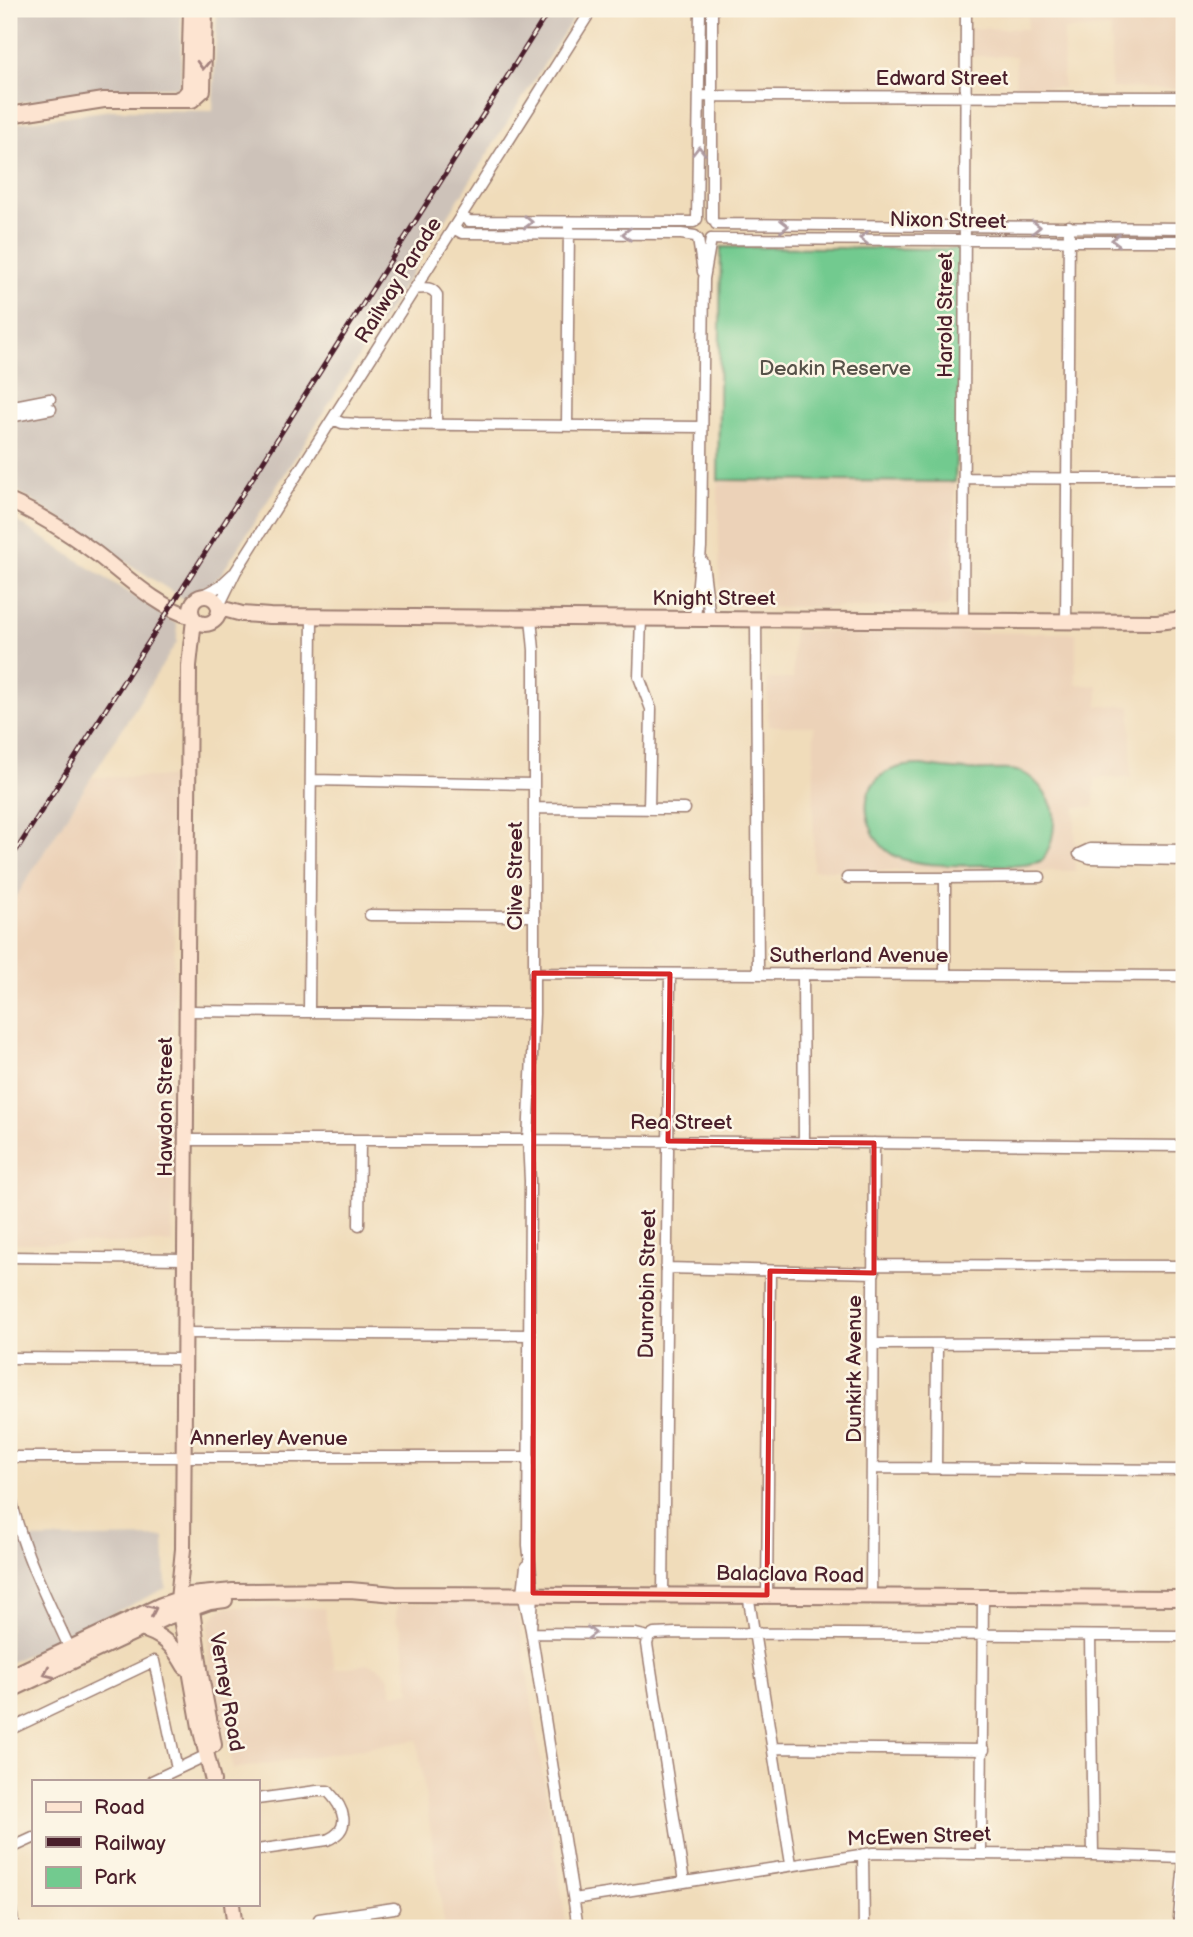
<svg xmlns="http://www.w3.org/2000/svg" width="1193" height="1937" viewBox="0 0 1193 1937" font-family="'Balsamiq Sans',sans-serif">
<rect width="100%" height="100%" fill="#fcf5e5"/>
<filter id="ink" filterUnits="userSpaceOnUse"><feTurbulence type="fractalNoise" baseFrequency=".0143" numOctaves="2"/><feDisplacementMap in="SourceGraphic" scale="14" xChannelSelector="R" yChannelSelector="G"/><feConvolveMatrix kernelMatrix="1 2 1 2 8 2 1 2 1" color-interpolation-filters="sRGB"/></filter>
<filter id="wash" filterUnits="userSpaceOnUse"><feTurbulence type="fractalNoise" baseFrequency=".00686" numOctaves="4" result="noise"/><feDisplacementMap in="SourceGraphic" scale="28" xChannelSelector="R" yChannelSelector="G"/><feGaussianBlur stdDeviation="1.57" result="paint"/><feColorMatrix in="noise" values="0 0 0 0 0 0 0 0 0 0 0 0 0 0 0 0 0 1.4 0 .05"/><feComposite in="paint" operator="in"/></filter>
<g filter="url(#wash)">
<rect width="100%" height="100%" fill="#f0dcba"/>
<!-- built -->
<path fill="#ecd2b8" d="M970,9H1184V89L1111,88V28L1064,30L1063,88L1015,87L1016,56H970V28L1027,29L1028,16L970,15Z
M718,480L955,482L953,598L947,607H723L720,604Z
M793,631L1076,633V684L1098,686V706H1131V778H1095L1094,807H1075V871L813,870L814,726H768L767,679H793Z
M92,777H175L172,1243H9V908Z
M397,1603L515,1604L517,1607L567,1928H445L417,1740L233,1769L229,1744L225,1743L221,1718L215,1708L208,1665L209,1623L218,1611L227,1607L324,1608L335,1669L367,1664L379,1667L389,1678L393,1694L410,1692L401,1629L396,1621Z"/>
<!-- industrial -->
<path fill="#cdc2b9" d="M9,9H181V80L179,87L108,88L9,104Z
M217,9H579L222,573L213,583L193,592L185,600L9,486V124L112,110L213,111Z
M9,516L177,624V642L9,908Z
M164,1537L166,1588L9,1663V1539Z"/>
<!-- green -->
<path fill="#72ca8f" stroke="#5e745d" stroke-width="2" d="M721,247L960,249V362L955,482L718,480Z
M922,765C939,768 969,771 986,770C1015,769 1029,768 1046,795C1050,802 1053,805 1054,814C1055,831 1052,846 1043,860C1026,868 1003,865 984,865C962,866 914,866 895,856C881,849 874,837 869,823C858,784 885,764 922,765Z"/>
</g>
<g filter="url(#ink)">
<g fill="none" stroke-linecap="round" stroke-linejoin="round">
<defs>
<path id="street" d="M700,96L1184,97
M461,216L469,221L694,222
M697,219L700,9
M712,219V9
M716,224L1184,228
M453,228L462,233L681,234L695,236
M698,239L703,272
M712,239L1184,241
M414,289C424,288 431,286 437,295L436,425
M9,407L50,399
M9,417L51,409
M333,419L342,423L358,424L701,427
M567,426L569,227
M964,478L1184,479
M703,562L710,619
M199,597L220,586L233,574
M219,606L236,571L592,9
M531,618L534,650V1014L528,1140L530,1181L528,1545L533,1593L531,1630
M641,618L639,677L651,709L649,809
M695,619L701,547L704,279L711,239
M756,619L758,974
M963,621L966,9
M1066,622L1069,226
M311,780L534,784
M534,808L685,809
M1079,854L1090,858L1184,860
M1079,854L1090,849L1184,850
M847,878H945
M370,915L534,916
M534,973L1184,976
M803,974L804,1142
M945,975V878L1040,877
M186,1011L534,1014
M309,1012L312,616
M186,1140H528L1184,1146
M359,1225L360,1141
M9,1257L185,1259
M874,1265L1184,1266
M666,1268L874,1273
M184,1333L530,1335
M873,1344L1184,1343
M9,1358L184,1359
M9,1457H529
M872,1468L1184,1470
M936,1468L937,1344
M9,1486C18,1544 46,1596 70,1649
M526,1566L523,1593L531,1630L578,1928
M663,1594L670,974
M748,1594L791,1864
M767,1595L770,1271
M871,1596L874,1143
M532,1633L636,1634L649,1637L654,1634L676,1633L1181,1636
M1090,1636L1093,1855
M649,1637L647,1644L684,1882
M9,1730L154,1661L177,1769
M774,1748L984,1750
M152,1781L207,1755
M257,1799L317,1791H328C344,1808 353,1829 327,1840L257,1850
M9,1849L33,1838
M981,1853L983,1596
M863,1854L864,1928
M9,1898L14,1928
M574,1899L873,1853L1093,1855L1184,1858
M320,1928L319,1919L394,1908
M1181,1928L1179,1917L1184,1862"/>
<path id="secondary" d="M176,100L184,96L189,90L191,9
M9,115L104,100H192L203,90L205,9
M9,501C39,514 67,532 93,551C121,572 159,609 193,617
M191 610a14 14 0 1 1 28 0a14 14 0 1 1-28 0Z
M220,608L242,614L270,616L1157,622L1184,619
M194,619L189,666L183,1549L178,1600L180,1613L200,1727L213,1781
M191,1602L201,1676L214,1745
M140,1629C163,1634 174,1647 185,1667
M9,1677L161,1605L190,1595L233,1591L350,1590L395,1594L1184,1598
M9,1691L165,1618L210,1602L225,1600
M232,1904L235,1928"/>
</defs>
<!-- street casing -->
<use href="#street" stroke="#9d7e72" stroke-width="13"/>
<!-- secondary casing -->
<use href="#secondary" stroke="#9d7e72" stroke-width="18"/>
<!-- street -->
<use href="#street" stroke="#fff" stroke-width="10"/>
<!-- secondary -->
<use href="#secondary" stroke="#fde4d1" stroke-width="14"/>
<defs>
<path id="rail" d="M9,862L550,9"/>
</defs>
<!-- rail casing -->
<use href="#rail" stroke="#4a1f2b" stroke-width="5"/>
<!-- rail -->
<use href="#rail" stroke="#fcf5e5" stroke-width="2.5" stroke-dasharray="8" stroke-linecap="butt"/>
</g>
<!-- one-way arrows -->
<defs><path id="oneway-chevron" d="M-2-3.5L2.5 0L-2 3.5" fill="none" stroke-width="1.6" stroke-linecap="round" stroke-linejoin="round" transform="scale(1.75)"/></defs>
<g stroke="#a4827e">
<use href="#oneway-chevron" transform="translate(203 65) rotate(92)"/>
<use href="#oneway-chevron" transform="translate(152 1610) rotate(-25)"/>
<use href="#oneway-chevron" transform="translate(48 1673) rotate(155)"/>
</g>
<g stroke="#ae9aa0">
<use href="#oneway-chevron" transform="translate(699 151) rotate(-90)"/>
<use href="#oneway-chevron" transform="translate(528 222) rotate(1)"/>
<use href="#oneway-chevron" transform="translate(784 226)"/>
<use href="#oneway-chevron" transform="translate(1036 227) rotate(-1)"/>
<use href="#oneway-chevron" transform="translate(627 234) rotate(-179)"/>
<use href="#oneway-chevron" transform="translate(864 238) rotate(-180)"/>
<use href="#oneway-chevron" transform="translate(1116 240) rotate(-180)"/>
<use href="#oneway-chevron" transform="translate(591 1633)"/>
</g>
</g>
<!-- marked area -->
<path fill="none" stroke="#d62828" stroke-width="5" stroke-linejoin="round" d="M534,973L670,974L668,1141L874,1143V1273L770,1271L767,1595L533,1593Z"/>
<g text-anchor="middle" stroke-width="5" stroke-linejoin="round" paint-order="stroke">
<!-- street labels -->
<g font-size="21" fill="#4a1f2b" stroke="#fcf5e5">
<text x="942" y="85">Edward Street</text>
<text transform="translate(948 220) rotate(1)" y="7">Nixon Street</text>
<text transform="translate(398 280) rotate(-58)" y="7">Railway Parade</text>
<text transform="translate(945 315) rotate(-90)" y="7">Harold Street</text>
<text x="714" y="605">Knight Street</text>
<text transform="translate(515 876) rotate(-90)" y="7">Clive Street</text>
<text x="859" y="962">Sutherland Avenue</text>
<text transform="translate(165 1107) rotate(-90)" y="7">Hawdon Street</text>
<text x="681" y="1129">Rea Street</text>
<text transform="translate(647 1284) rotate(-89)" y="7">Dunrobin Street</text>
<text transform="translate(854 1369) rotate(-90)" y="7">Dunkirk Avenue</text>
<text x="269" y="1445">Annerley Avenue</text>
<text transform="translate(790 1574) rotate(1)" y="7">Balaclava Road</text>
<text transform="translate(227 1692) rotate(80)" y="7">Verney Road</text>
<text transform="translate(919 1836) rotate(-2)" y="7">McEwen Street</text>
</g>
<!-- park labels -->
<g font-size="21" fill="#565249" stroke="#fcf5e5">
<text x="835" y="375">Deakin Reserve</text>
</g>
</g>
<!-- margin -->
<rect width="1193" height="1937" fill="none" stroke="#fcf5e5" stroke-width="35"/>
<!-- legend -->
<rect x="32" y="1780" width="228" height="126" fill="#fcf5e5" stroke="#b59f9b" stroke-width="2"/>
<rect x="46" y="1802" width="35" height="10" fill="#fde4d1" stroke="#b59f9b" stroke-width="2"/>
<text x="94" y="1814" font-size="21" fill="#4a1f2b">Road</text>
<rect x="46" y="1837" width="35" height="10" fill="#4a1f2b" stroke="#b59f9b" stroke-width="2"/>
<text x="94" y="1850" font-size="21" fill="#4a1f2b">Railway</text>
<rect x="46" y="1867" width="35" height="21" fill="#72ca8f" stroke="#b59f9b" stroke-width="2"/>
<text x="94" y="1884" font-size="21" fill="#4a1f2b">Park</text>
</svg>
